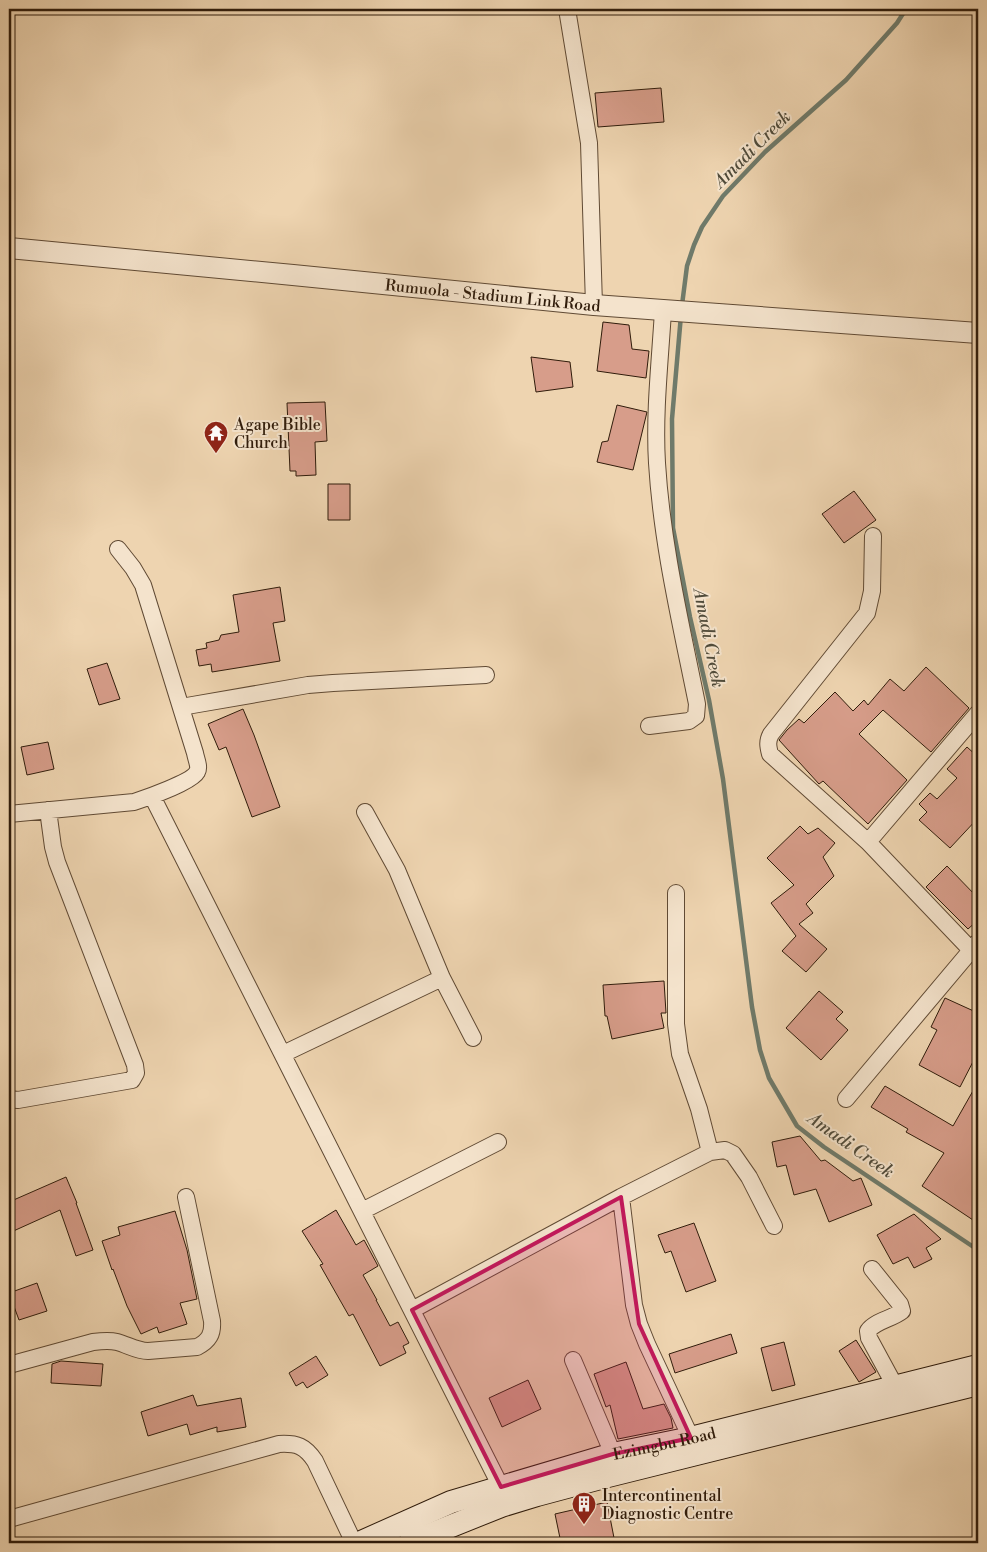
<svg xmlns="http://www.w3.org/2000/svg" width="987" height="1552" viewBox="0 0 987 1552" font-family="'Libre Bodoni',serif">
<rect width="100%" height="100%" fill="#eed4b0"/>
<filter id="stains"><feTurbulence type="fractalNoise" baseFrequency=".004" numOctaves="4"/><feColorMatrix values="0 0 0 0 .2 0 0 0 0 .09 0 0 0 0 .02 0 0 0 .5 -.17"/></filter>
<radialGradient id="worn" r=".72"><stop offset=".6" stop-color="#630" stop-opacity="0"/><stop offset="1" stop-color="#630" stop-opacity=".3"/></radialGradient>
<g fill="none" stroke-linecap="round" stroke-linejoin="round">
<!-- stream -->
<path stroke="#6f7a6a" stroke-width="4.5" d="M682,305L687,266L694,245L702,227L723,196L765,152L846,80L897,23L906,9
M681,315L672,419L673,528L690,617L709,700L723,779L752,1007L760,1050L769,1078L797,1126L824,1147L978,1250"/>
</g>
<!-- building -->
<path fill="#d79d8a" stroke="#301c0b" d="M661,88L664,122L598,127L595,93Z
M603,322L629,325L632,349L649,351L646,378L597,371Z
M531,357L570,362L573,387L536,392Z
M325,402L327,441L315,442L316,475L296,476V471H290L287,403Z
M617,405L647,412L633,470L597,462L602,442L608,441Z
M328,484H350V520H328Z
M854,491L876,520L844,543L822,514Z
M280,587L285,621L273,623L280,661L212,672L211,664L199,666L196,650L207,648L206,643L219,640L221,635L239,632L233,595Z
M107,663L120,699L99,705L87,669Z
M926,667L969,708L931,752L883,710L859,734L907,780L868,824L823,781L819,784L779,740L787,730L799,719L804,723L835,692L853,711L864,700L868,705L890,679L904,691Z
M243,709L254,735L280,807L252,817L226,747L219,750L208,724Z
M48,742L54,769L27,775L21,747Z
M967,747L978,757V818L950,848L919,820L927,812L919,804L930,793L937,799L957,778L947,769Z
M800,826L808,834L818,828L835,843L823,857L834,876L806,904L813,913L799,924L827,949L806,972L782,951L796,936L771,903L794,885L767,858Z
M947,866L978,898V920L968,929L926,887Z
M664,981L666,1013H661L664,1028L612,1039L607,1016H605L603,985Z
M819,991L843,1012L836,1019L848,1030L821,1060L786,1028Z
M945,998L978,1013V1052L960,1087L919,1065L937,1030L931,1027Z
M978,1082V1213L973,1220L922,1186L944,1153L906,1132L908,1129L871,1107L885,1086L953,1126Z
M800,1136L821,1161L825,1160L853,1181L861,1178L872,1205L829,1222L816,1189L794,1195L786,1165L777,1167L772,1142Z
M66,1177L77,1203H76L93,1250L76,1256L60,1210L9,1233V1202Z
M336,1210L356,1245L364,1240L370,1251L378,1266L363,1275L377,1300H376L390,1326L398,1322L409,1343L403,1346L406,1353L380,1366L353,1314L349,1316L320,1265L323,1264L302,1231Z
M175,1211L187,1250L197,1299L180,1303L187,1324L159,1333L157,1327L141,1334L127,1306L113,1269L112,1270L102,1241L120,1235L118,1227Z
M914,1214L941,1239L926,1248L932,1259L914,1268L908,1257L893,1264L877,1235Z
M694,1223L716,1281L686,1292L671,1251L665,1253L658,1235Z
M37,1283L47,1311L19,1320L9,1293Z
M731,1334L737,1353L675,1373L669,1354Z
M856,1340L876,1372L859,1382L839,1351Z
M784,1342L795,1385L772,1391L761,1348Z
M316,1356L328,1375L307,1388L303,1382L296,1386L289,1373Z
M61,1361L103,1364L101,1386L51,1383L52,1364Z
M626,1362L643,1409L664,1404L671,1418L673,1428L618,1439L610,1405L606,1407L594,1374Z
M528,1380L541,1409L502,1427L489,1398Z
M193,1395L197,1406L241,1398L246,1427L217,1432V1427L190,1435L187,1424L148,1436L141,1412Z
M607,1502L615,1543H561L555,1514Z"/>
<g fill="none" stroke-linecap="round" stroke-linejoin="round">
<defs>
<path id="minor" d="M567,9L589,143L594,305
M873,536L872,591L867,613L771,734C767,741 768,746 770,754L868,842L971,950
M181,707L308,685L333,683L486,675
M649,726L689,721L696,716L697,704C681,624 662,545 657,463C654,414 660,361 663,311
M152,796L501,1487
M365,812L397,870L442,978L473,1038
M9,814L134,802C146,798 192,782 197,772C200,767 196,759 195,753L143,585L133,568L118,549
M868,842L978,713
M676,893V1024L680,1054L699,1109L710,1152
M283,1054L442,978
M9,1099L18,1100L132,1080L136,1073L135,1065L57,862L53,847L48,810
M846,1099L978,942
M621,1197L634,1305L639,1324L647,1344L691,1438L696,1445
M362,1211L498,1142
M872,1269L900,1304L902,1311C892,1319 875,1321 868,1331L869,1338L895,1386
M412,1310L621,1197L710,1152L725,1150L733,1154L749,1177L774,1226
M573,1360L613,1454
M9,1365L93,1342C101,1341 109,1340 117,1342C128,1345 137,1351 148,1351L197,1347C209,1341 213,1334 212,1321L186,1197
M9,1519L279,1444C297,1443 305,1446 315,1461L354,1543"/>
<g id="tertiary">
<path id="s1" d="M9,248L293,275L594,305L978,333"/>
</g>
<g id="secondary">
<path id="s2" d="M359,1543L451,1502L613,1454L691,1438L978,1366"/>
<path d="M409,1543L501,1506L537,1495L608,1476L978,1384"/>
</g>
</defs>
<!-- minor casing -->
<use href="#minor" stroke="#604a34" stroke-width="18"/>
<!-- tertiary casing -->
<use href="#tertiary" stroke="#604a34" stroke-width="22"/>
<!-- secondary casing -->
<use href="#secondary" stroke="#301c0b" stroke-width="24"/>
<!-- minor -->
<use href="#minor" stroke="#f4e3cc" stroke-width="16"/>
<!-- tertiary -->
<use href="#tertiary" stroke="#f4e3cc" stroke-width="20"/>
<!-- secondary -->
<use href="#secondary" stroke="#f4e3cc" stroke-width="22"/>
</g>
<!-- marked area -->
<path fill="#c2185b" fill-opacity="0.2" stroke="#c2185b" stroke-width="4" stroke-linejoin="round" d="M621,1197L639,1324L691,1438L613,1454L501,1487L412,1310Z"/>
<!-- icons -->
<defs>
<symbol id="temple-pin" viewBox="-11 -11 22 30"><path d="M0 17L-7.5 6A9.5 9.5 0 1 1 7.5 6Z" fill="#8f2418" stroke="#f4e3cc"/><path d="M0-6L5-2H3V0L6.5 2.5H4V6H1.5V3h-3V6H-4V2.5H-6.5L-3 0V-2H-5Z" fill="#fff"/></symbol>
<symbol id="building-pin" viewBox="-11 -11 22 30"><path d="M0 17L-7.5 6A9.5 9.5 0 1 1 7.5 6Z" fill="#8f2418" stroke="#f4e3cc"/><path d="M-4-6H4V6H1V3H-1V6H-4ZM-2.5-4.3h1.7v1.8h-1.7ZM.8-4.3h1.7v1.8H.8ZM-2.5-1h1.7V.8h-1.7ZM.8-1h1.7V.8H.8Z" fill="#fff"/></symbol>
</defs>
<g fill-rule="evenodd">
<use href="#temple-pin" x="202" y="419" width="28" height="38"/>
<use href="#building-pin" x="570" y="1490" width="28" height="38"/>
</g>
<g text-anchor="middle" stroke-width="4" stroke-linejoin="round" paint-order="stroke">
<!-- street labels -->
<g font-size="16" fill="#301c0b" stroke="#f4e3cc">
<text dy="6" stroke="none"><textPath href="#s1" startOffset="486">Rumuola - Stadium Link Road</textPath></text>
<text dy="6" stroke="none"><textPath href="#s2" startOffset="322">Ezimgbu Road</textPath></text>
</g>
<!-- poi labels -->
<g font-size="16" fill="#301c0b" stroke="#f4e3cc" text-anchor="start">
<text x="234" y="430">Agape Bible<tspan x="234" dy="18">Church</tspan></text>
<text x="602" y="1501">Intercontinental<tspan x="602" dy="18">Diagnostic Centre</tspan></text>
</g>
<!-- water labels -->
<g font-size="18" font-style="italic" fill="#504b3a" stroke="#f4e3cc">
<text transform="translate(752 149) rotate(-45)" y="6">Amadi Creek</text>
<text transform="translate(709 638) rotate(79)" y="6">Amadi Creek</text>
<text transform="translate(851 1145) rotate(35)" y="6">Amadi Creek</text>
</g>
</g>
<!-- margin -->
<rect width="987" height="1552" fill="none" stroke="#eed4b0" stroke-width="30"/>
<rect x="10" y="10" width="967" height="1532" fill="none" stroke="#301c0b" stroke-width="2.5"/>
<rect x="15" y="15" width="957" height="1522" fill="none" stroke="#301c0b"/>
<rect width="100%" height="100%" filter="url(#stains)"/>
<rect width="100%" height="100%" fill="url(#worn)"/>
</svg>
